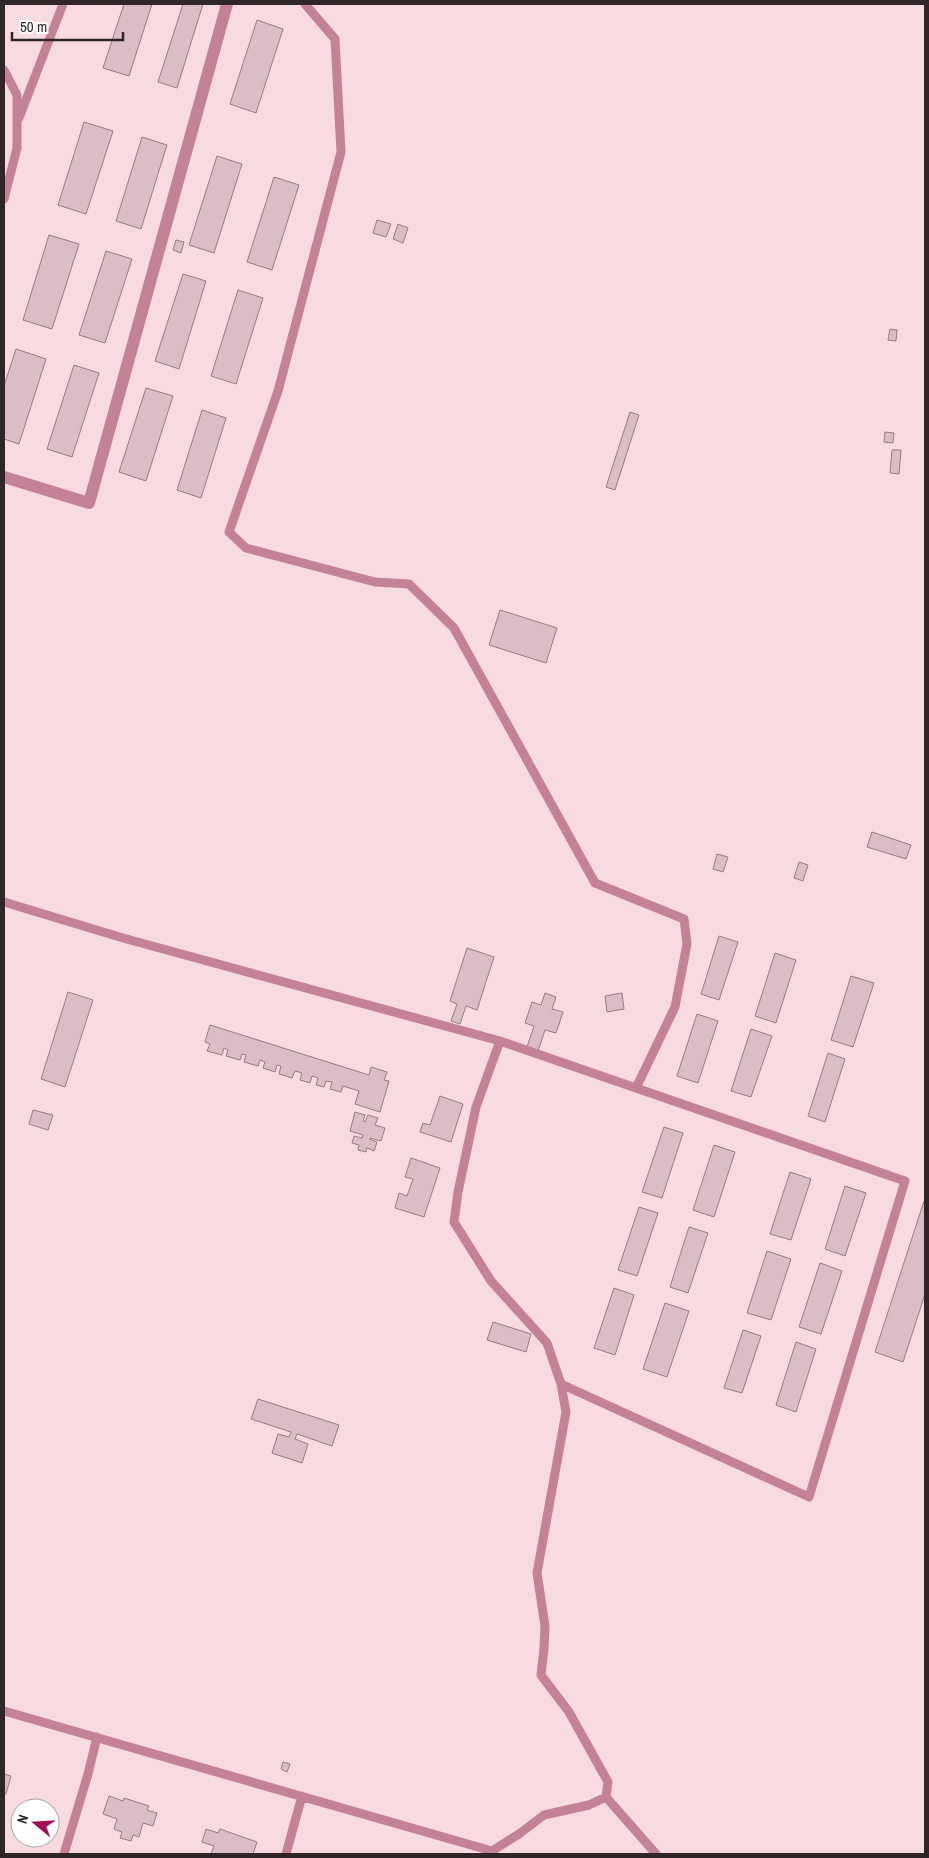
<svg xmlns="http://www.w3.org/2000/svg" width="929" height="1858" viewBox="0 0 929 1858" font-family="'Archivo Narrow',sans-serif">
<rect width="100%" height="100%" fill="#f8dae3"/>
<!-- building -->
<path fill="#dabdc6" stroke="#977c84" d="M124,4H152L129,76L103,68Z
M183,4H203L177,88L158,82Z
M257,20L283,29L256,113L230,104Z
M84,122L113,131L86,214L58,205Z
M142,137L167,145L141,229L116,221Z
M217,156L242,164L214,253L189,245Z
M274,177L299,185L272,270L247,262Z
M377,220L391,224L386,237L373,233Z
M398,224L408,228L403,243L393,239Z
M49,235L79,244L52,329L23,320Z
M176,240L184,242L181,253L173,250Z
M106,251L132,259L105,343L79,335Z
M183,274L206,281L179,369L155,361Z
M238,290L263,298L236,384L211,376Z
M890,329L897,330L896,341L888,340Z
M16,349L46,359L19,444L4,439V386Z
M74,365L99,373L72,457L47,449Z
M146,388L173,396L146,481L119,472Z
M202,410L226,418L201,498L177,490Z
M630,412L639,415L615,490L606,487Z
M885,432L894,433L893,443L884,442Z
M892,450H901L899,474L890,473Z
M500,610L557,628L546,663L489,645Z
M872,832L911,845L906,859L867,847Z
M717,854L728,857L723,872L713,869Z
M799,862L808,865L803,881L794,878Z
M719,936L738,942L719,1000L701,994Z
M467,948L494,957L477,1010L466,1006L460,1024L451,1021L457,1004L450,1001Z
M775,953L796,960L776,1023L755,1016Z
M851,976L874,983L853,1047L831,1040Z
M68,992L93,1000L65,1087L41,1079Z
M545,993L556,997L552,1009L563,1012L556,1033L545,1030L538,1051L527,1047L534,1026L525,1023L532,1002L541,1005Z
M622,993L624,1009L607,1012L605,996Z
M697,1014L718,1021L698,1083L677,1076Z
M210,1025L369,1075L371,1067L387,1072L384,1080L389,1081L380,1112L355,1104L359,1091L343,1086L341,1092L330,1089L332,1082L326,1081L324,1087L316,1085L318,1078L312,1076L310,1083L300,1080L302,1073L295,1071L292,1078L279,1074L281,1066L277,1065L275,1072L263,1068L265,1062L260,1060L258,1066L244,1062L246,1055L242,1054L240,1060L226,1056L228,1050L224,1048L222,1055L207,1051L210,1044L205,1042Z
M751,1029L772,1036L751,1097L731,1091Z
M828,1053L845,1059L825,1122L808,1116Z
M440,1096L463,1104L451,1142L420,1132L423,1123L430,1125Z
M33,1110L53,1115L48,1130L29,1124Z
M355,1112L365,1115L363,1121L365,1122L368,1115L378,1118L375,1125L385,1128L381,1141L370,1138L369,1139L377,1142L374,1151L367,1148L366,1152L358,1150L359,1145L352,1143L354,1136L362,1138L363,1135L350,1131Z
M664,1127L683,1133L662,1198L642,1192Z
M714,1145L735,1152L714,1217L693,1210Z
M411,1158L440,1168L424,1217L395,1208L399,1193L407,1196L413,1179L405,1177Z
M790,1172L811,1179L791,1240L770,1234Z
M845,1186L866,1193L845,1256L825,1249Z
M924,1201H925V1294L903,1362L875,1352Z
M639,1207L658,1213L637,1276L618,1270Z
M689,1227L708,1233L688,1293L670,1287Z
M767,1251L791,1259L771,1320L747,1313Z
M820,1263L842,1271L821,1334L799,1327Z
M614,1288L634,1295L615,1355L594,1348Z
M665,1303L689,1311L667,1377L643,1369Z
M493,1322L531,1334L526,1352L487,1340Z
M743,1330L761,1336L742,1393L724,1388Z
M796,1342L816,1349L796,1412L776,1405Z
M258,1399L339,1425L332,1446L297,1434L295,1439L308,1444L302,1463L272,1453L278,1434L289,1437L291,1432L251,1419Z
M283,1762L290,1764L287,1772L281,1769Z
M4,1774L11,1776L6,1794H4Z
M109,1796L123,1801L124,1798L149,1806L147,1810L157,1813L153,1826L143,1823L139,1837L133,1835L131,1841L120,1838L122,1832L114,1829L117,1819L103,1814Z
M206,1829L218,1833L220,1829L257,1842L253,1854H211L214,1846L202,1842Z"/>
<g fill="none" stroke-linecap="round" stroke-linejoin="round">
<!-- service -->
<path stroke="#c48298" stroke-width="9" d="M305,4L335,39L341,152L278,391L229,532L246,548L375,582L409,584L454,628L595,883L684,919L687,944L675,1007L636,1088
M4,70L17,95V148L4,199
M19,118L63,4
M4,902L123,938L500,1041L905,1181L809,1497L561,1384
M4,1711L492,1851L519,1834L544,1815L589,1805L606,1797L608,1782L569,1712L541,1675L544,1649L545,1626L537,1573L566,1412L561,1384L547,1343L491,1281L454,1222L458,1192L476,1107L500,1041
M606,1797L656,1854
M64,1854L88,1774L97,1737
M286,1854L302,1796"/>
<!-- minor -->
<path stroke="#c48298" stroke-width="12" d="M4,477L89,503L227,4"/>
</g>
<!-- border -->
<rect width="929" height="1858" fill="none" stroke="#302528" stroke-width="10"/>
<!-- north arrow -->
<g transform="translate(35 1823) rotate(288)"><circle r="24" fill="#ffffff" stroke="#aca8a9"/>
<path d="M0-4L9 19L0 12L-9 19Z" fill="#a00f57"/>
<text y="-8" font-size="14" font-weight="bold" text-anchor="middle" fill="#302528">N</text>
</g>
<!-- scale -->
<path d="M12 32v8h111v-8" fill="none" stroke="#302528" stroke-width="2.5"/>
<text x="20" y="32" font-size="15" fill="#302528" stroke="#ffffff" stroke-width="4" paint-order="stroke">50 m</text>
</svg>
